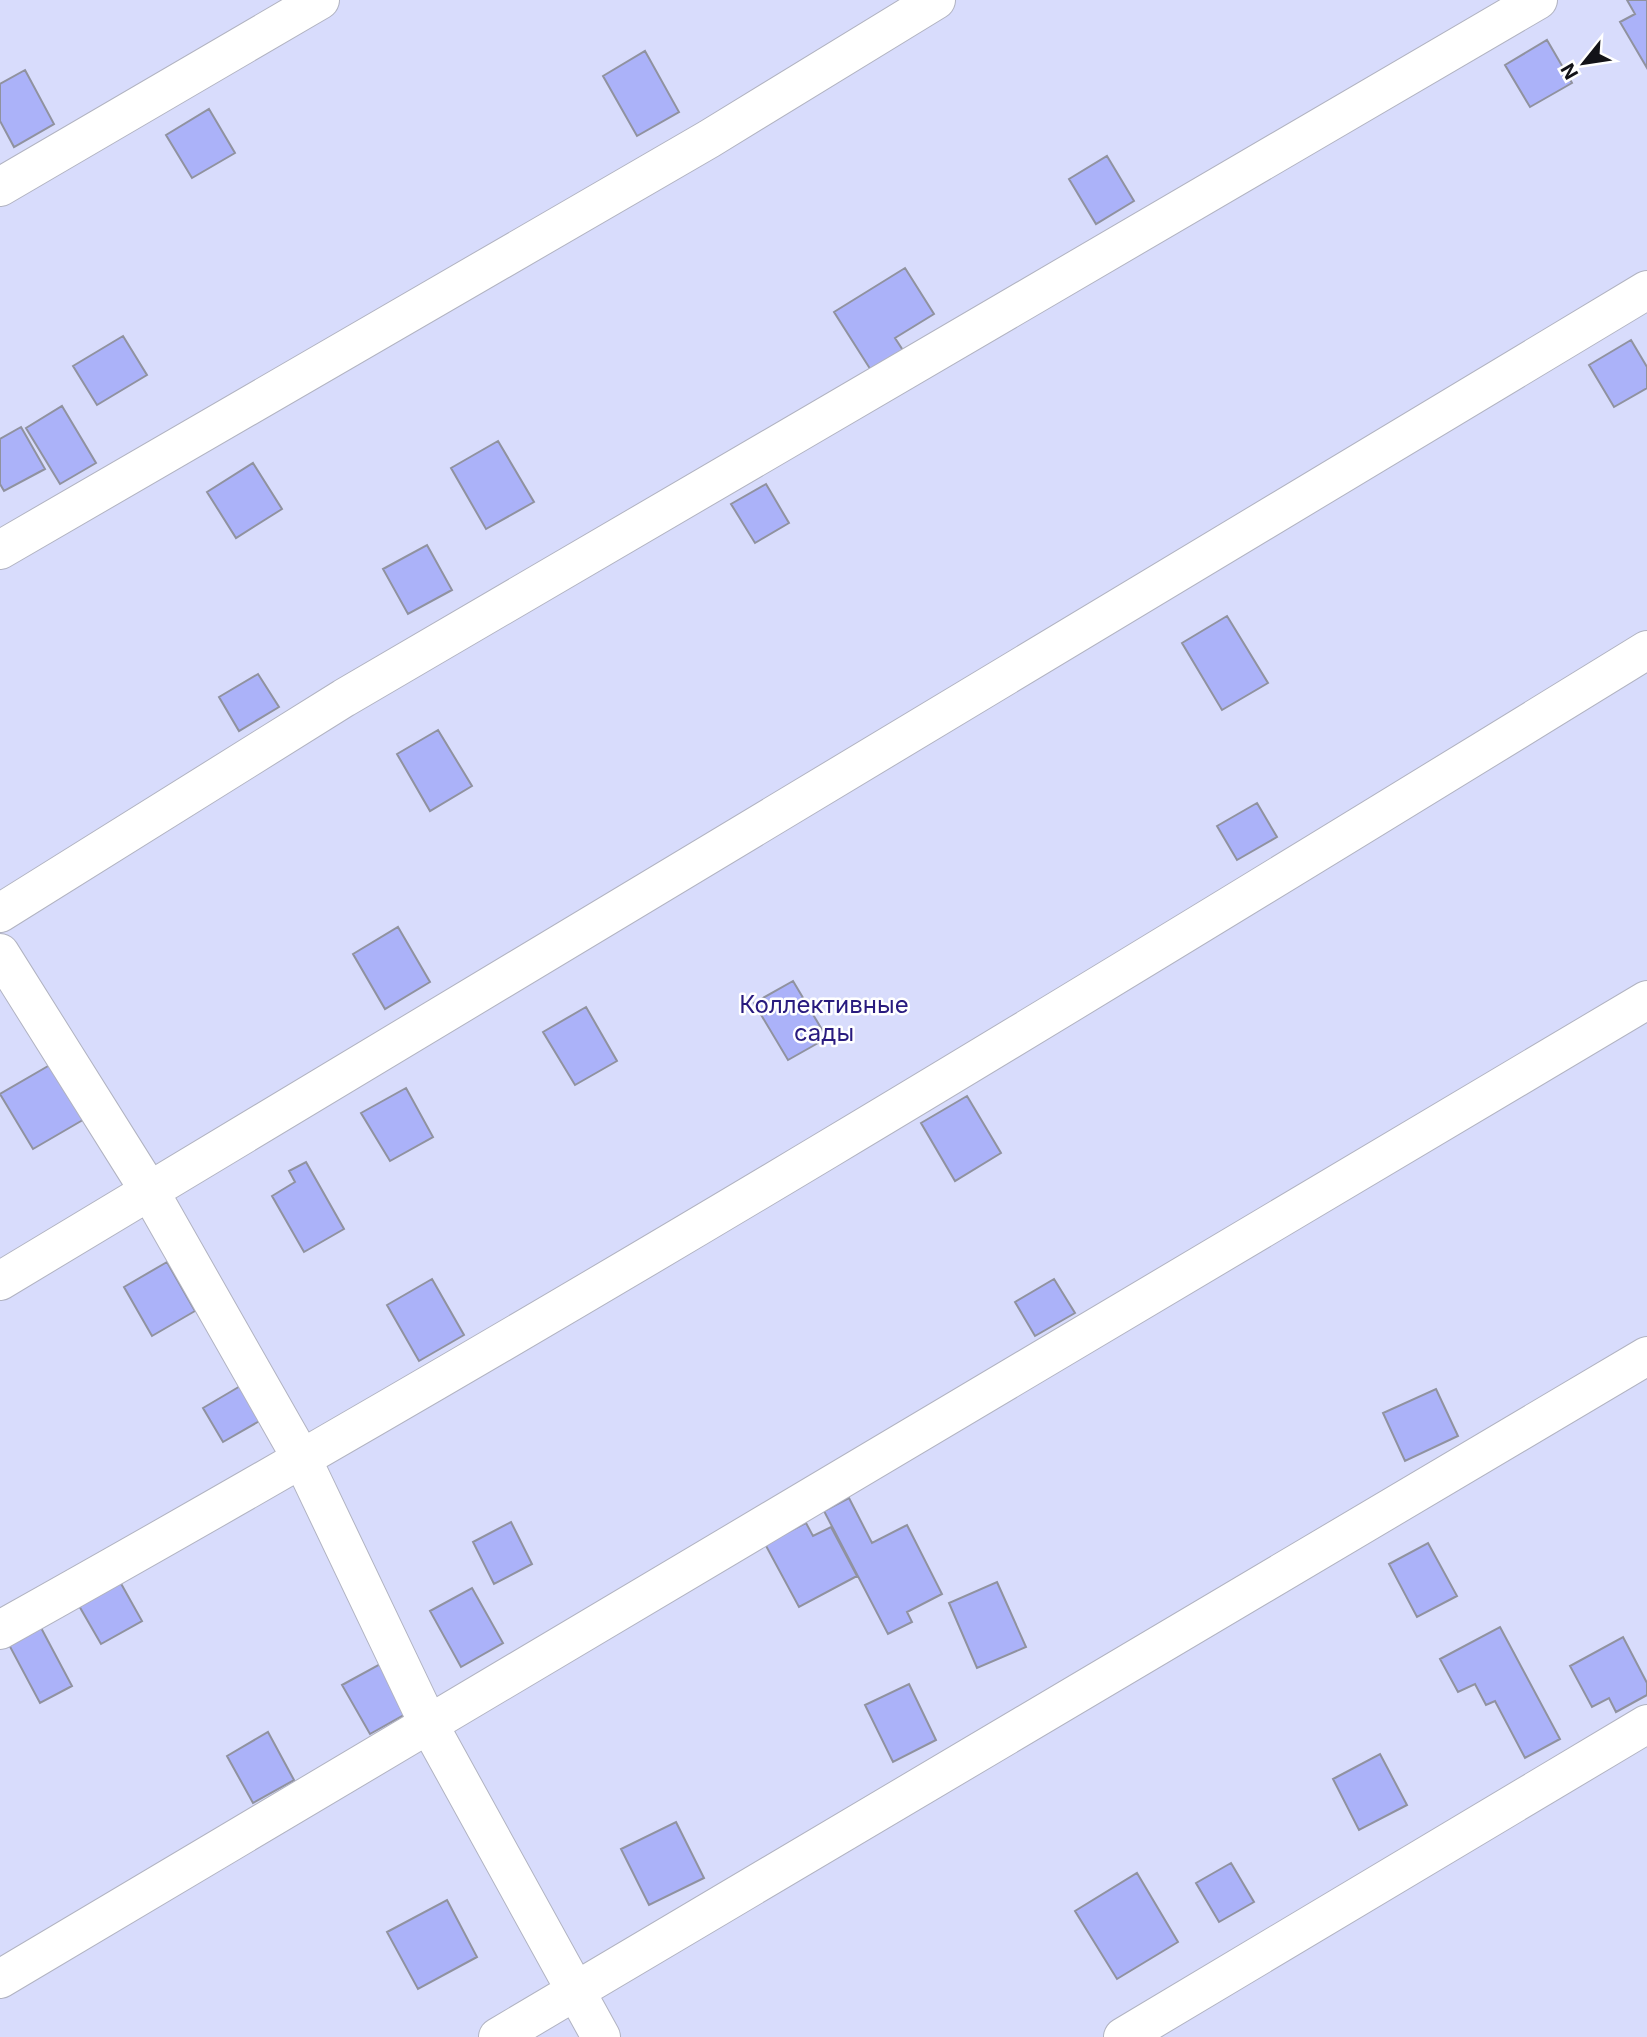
<svg xmlns="http://www.w3.org/2000/svg" width="1647" height="2037" viewBox="0 0 1647 2037" font-family="Inter,sans-serif">
<rect width="100%" height="100%" fill="#f6f7fd"/>
<!-- green -->
<path fill="#d8dcfc" d="M0,0H1647V2037H0Z"/>
<!-- building -->
<path fill="#abb2f9" stroke="#90929f" stroke-width="2" d="M1627,0H1647V68L1620,22L1635,14Z
M1547,40L1572,83L1530,107L1505,65Z
M645,51L679,112L637,136L603,76Z
M25,70L54,124L14,147L0,121V84Z
M209,109L235,153L192,178L166,135Z
M1107,156L1134,201L1096,224L1069,179Z
M905,268L934,314L895,338L906,355L874,375L834,312Z
M123,336L147,375L97,405L73,366Z
M1631,340L1647,367V388L1614,407L1589,365Z
M62,406L96,463L60,484L26,428Z
M21,427L45,469L4,491L0,484V439Z
M498,441L534,502L486,529L451,468Z
M253,463L282,509L236,538L207,492Z
M766,484L789,523L755,543L731,504Z
M427,545L452,590L408,614L383,569Z
M1227,616L1268,683L1222,710L1182,643Z
M258,674L279,707L239,731L219,697Z
M438,730L472,786L430,811L397,754Z
M1257,803L1277,837L1237,860L1217,826Z
M398,927L430,982L385,1009L353,954Z
M793,981L827,1038L788,1060L754,1003Z
M586,1007L617,1061L575,1085L543,1032Z
M55,1062L88,1117L33,1149L0,1094Z
M406,1088L433,1137L390,1161L361,1113Z
M967,1096L1001,1153L955,1181L921,1123Z
M306,1162L344,1229L304,1252L272,1196L295,1182L289,1171Z
M167,1262L195,1311L152,1336L124,1287Z
M432,1279L464,1335L419,1361L387,1305Z
M1054,1279L1075,1313L1035,1336L1015,1302Z
M242,1385L263,1419L223,1442L203,1408Z
M1436,1389L1458,1436L1405,1461L1383,1413Z
M849,1498L872,1543L907,1525L942,1594L907,1612L912,1622L888,1634L824,1511Z
M511,1522L532,1564L494,1584L473,1542Z
M806,1523L813,1536L831,1527L857,1576L799,1607L765,1544Z
M1428,1543L1457,1596L1417,1617L1389,1564Z
M119,1580L142,1621L101,1644L78,1604Z
M997,1582L1026,1647L977,1668L949,1603Z
M472,1588L503,1643L461,1667L430,1611Z
M39,1624L72,1686L40,1703L7,1641Z
M1500,1627L1560,1739L1525,1758L1495,1701L1486,1705L1475,1684L1458,1692L1440,1659Z
M1623,1637L1647,1683V1695L1616,1712L1609,1698L1592,1707L1570,1666Z
M382,1663L409,1712L370,1734L342,1685Z
M909,1684L936,1740L893,1762L865,1705Z
M268,1732L294,1780L253,1803L227,1756Z
M1380,1754L1407,1805L1359,1830L1333,1779Z
M676,1822L704,1878L649,1905L621,1849Z
M1231,1863L1254,1902L1219,1922L1196,1883Z
M1137,1873L1178,1942L1117,1979L1075,1911Z
M447,1900L477,1957L418,1989L387,1932Z"/>
<g fill="none" stroke-linecap="round" stroke-linejoin="round">
<defs>
<path id="minor" d="M0,187L320,0
M0,550L709,139L936,0
M0,913L344,698L1538,0
M0,953L150,1192L303,1461L429,1725L601,2037
M0,1281L1647,290
M0,1630C558,1318 1103,985 1647,650
M0,1979L1647,1000
M498,2037L1647,1356
M1123,2037L1647,1724"/>
</defs>
<!-- minor casing -->
<use href="#minor" stroke="#b1b3c1" stroke-width="40"/>
<!-- minor -->
<use href="#minor" stroke="#fff" stroke-width="38"/>
</g>
<g text-anchor="middle" stroke-width="5" stroke-linejoin="round" paint-order="stroke">
<!-- park labels -->
<g font-size="24" fill="#291b7f" stroke="#fff">
<text x="824" y="1013">Коллективные<tspan x="824" dy="28">сады</tspan></text>
</g>
</g>
<!-- north arrow -->
<g transform="translate(1584 63) rotate(240)" stroke="#ffffff" stroke-width="5" paint-order="stroke">
<path d="M0-5L12 26L0 18L-12 26Z" fill="#131318"/>
<text y="-10" font-size="19" font-weight="bold" text-anchor="middle" fill="#131318">N</text>
</g>
</svg>
